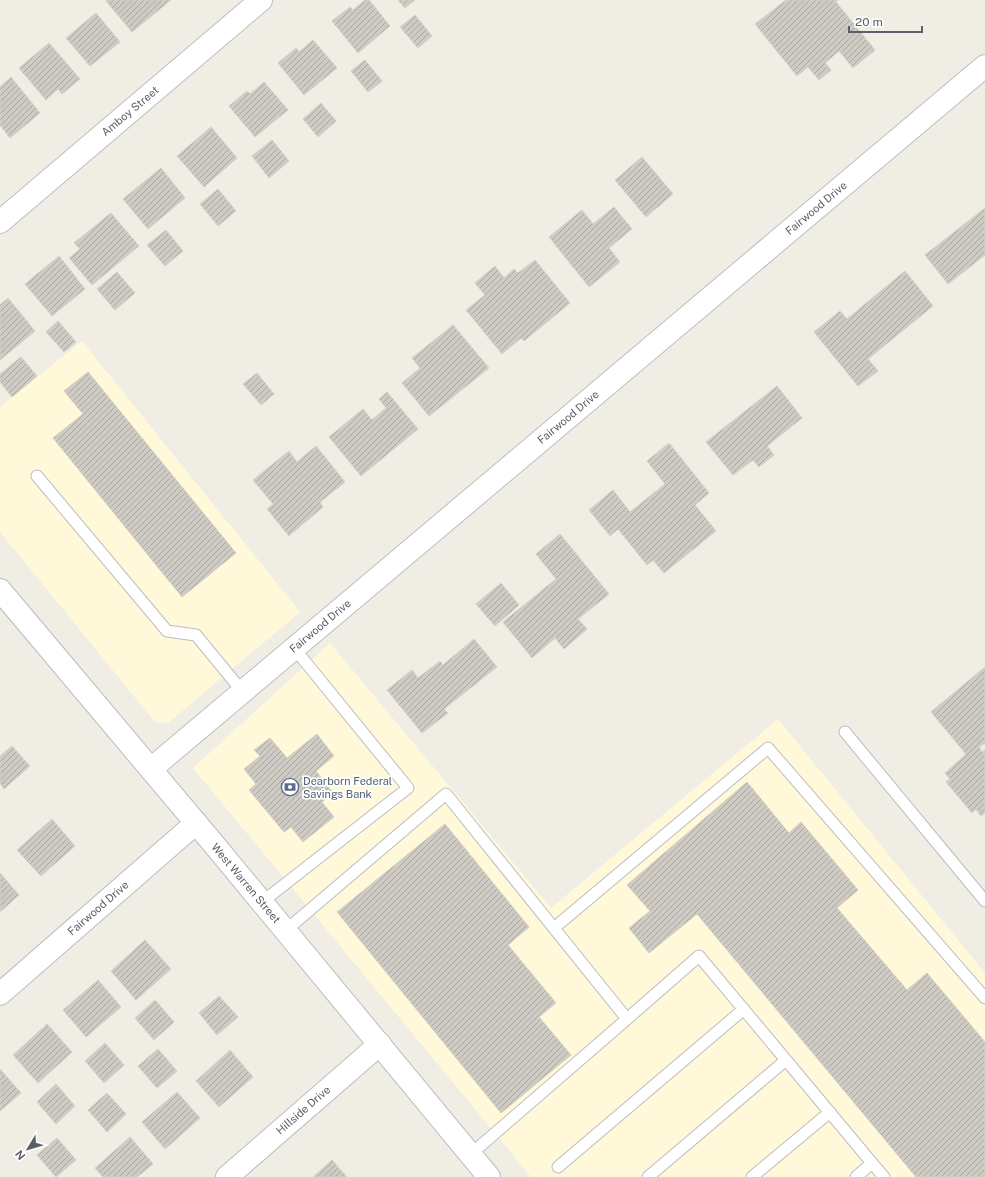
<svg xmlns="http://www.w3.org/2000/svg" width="985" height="1177" viewBox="0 0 985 1177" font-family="'Public Sans',sans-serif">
<defs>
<pattern id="building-hatch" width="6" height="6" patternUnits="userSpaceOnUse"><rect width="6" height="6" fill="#cdcbc3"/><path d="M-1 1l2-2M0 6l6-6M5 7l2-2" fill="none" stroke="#aaa8a2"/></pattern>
</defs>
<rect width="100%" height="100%" fill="#f0eee4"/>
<!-- commercial -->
<path fill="#fff9d9" d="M82,341L300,612L168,723L155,722L0,532V407Z
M330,643L551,908L778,719L985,973V1177H531L193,768Z"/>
<!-- building -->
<path fill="url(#building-hatch)" stroke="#d5d0c1" d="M108,0H171L132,32L106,1Z
M365,0H369L390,26L358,53L332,21L350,7L353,10Z
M398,0H415L405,8Z
M786,0H838L836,2L875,50L853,68L839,51L825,63L831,70L819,80L808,67L797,76L755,24Z
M96,13L120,42L90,66L66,38Z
M415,15L432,36L418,48L400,27Z
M313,40L337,68L304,95L278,63L296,48L299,52Z
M49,43L80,79L62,94L58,89L46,100L19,68Z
M365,60L382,81L368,92L351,71Z
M11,77L40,113L10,138L0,125V87Z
M264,82L288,110L255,137L229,106L247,91L250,94Z
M321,103L336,121L318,137L303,119Z
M211,127L237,158L204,187L177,156Z
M272,140L289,161L269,178L252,156Z
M642,157L673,194L646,217L615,180Z
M161,168L185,198L148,229L123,199Z
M218,189L236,211L218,226L200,204Z
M614,207L632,229L609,248L620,262L589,287L549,237L582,210L593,224Z
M985,208V255L948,284L925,255Z
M111,213L139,246L92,285L69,258L80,249L74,243Z
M166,230L183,251L165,266L147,245Z
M59,256L85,289L52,316L25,284Z
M535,260L570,303L524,341L521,338L502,354L466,310L485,295L475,283L495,266L504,278L514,269L518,273Z
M905,271L933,306L868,359L878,371L858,386L814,332L840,311L847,319Z
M117,272L135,293L115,310L97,289Z
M8,298L35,331L0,360V305Z
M58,321L76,342L64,352L46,332Z
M453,325L489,368L429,416L402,383L420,368L412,358Z
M21,357L37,376L12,397L0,382V374Z
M88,372L236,553L182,597L53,438L83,414L64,391Z
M257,373L274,394L261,405L243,384Z
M777,386L802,418L767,446L774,455L759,467L753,460L733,475L706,442Z
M387,392L418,429L361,476L329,437L363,409L372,420L386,408L379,399Z
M669,443L709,493L695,505L716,531L664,573L653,560L647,565L618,529L610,536L589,510L613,490L630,512L665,484L647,461Z
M316,446L345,482L320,502L323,507L289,536L267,509L273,504L253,480L289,451L297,462Z
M560,534L609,594L578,619L587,629L564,649L555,638L532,658L503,622L556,579L536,554Z
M501,583L519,605L495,626L476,604Z
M474,639L497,667L444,709L448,713L422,733L387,690L412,670L418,678L440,661L443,665Z
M985,667V743L979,747L982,752L985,750V813L981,816L976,809L972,813L946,782L950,779L945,773L966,754L931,712Z
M317,734L334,756L316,771L333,793L322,802L334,817L303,842L291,827L284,832L249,790L256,784L244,769L260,756L254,750L270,738L287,758Z
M12,746L30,766L4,789L0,783V756Z
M747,782L789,833L801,822L858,890L837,908L907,990L927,973L985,1042V1177H916L697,914L649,953L629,928L650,911L627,885Z
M52,819L75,846L41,876L17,850Z
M445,824L529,927L508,945L556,1003L539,1017L571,1055L501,1113L337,912Z
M0,873L19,895L0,912Z
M145,940L171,969L136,1000L111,971Z
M98,980L121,1007L86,1037L63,1010Z
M219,996L238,1017L217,1035L199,1013Z
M155,1000L174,1022L154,1040L135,1018Z
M47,1024L72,1052L38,1083L13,1055Z
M105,1043L124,1065L104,1083L85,1061Z
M158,1049L177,1071L157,1088L138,1066Z
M230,1050L253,1077L219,1107L196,1081Z
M0,1069L21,1093L0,1111Z
M56,1084L75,1106L56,1124L37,1102Z
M177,1092L200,1118L165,1149L142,1122Z
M107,1093L126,1114L107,1132L88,1110Z
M130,1137L153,1164L137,1177H103L95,1168Z
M57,1138L76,1160L56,1177L37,1155Z
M332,1160L347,1177H313Z"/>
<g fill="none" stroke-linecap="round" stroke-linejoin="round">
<defs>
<path id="service" d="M37,476L167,631L196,635L242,691
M845,732L985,901
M262,902L408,788L294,648
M554,928L768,748L985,998
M285,931L446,794L627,1019L471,1154
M627,1019L699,956L786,1060L648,1177
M786,1060L872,1163L856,1177
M872,1163L884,1177
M558,1167L744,1009
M752,1177L830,1112"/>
<path id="minor" d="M0,222L261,0
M151,769L985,66
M0,994L196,823
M227,1177L380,1044"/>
<path id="secondary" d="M0,590L212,842L489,1177"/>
</defs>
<!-- service casing -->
<use href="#service" stroke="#bbbdc4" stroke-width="13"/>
<!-- minor casing -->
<use href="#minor" stroke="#bbbdc4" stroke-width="24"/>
<!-- secondary casing -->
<use href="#secondary" stroke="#b9bcc3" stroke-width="24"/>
<!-- service -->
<use href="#service" stroke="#fff" stroke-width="11"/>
<!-- minor -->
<use href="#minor" stroke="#fff" stroke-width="22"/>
<!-- secondary -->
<use href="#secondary" stroke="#fff" stroke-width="22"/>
</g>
<!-- icons -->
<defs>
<symbol id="bank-ring" viewBox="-11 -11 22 22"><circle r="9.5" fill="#fff" stroke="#5c6f8a" stroke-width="1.5"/><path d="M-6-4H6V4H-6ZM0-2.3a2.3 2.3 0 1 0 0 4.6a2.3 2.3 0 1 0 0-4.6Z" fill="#5c6f8a"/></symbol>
</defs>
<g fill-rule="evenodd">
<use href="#bank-ring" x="280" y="777" width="20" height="20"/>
</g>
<g text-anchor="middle" stroke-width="3.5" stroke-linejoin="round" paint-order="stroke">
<!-- street labels -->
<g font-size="11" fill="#5c5f66" stroke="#fff">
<text transform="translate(130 111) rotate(-40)" y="4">Amboy Street</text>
<text transform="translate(816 208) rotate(-40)" y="4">Fairwood Drive</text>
<text transform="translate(568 417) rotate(-40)" y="4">Fairwood Drive</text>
<text transform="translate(320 626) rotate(-40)" y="4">Fairwood Drive</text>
<text transform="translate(246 883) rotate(50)" y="4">West Warren Street</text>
<text transform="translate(98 908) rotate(-41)" y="4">Fairwood Drive</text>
<text transform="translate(303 1110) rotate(-41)" y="4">Hillside Drive</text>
</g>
<!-- service labels -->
<g font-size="11" fill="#4e5e75" stroke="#fff" text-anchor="start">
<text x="303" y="785">Dearborn Federal<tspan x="303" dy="13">Savings Bank</tspan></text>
</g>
</g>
<!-- north arrow -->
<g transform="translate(28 1149) rotate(232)" stroke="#ffffff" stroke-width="3" paint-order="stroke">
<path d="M0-3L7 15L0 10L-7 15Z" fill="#5c5f66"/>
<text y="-6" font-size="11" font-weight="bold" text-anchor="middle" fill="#5c5f66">N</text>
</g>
<!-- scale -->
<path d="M849 26v6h73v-6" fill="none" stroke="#5c5f66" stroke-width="2"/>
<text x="855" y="26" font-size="12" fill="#5c5f66" stroke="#ffffff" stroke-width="3" paint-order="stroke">20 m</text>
</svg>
